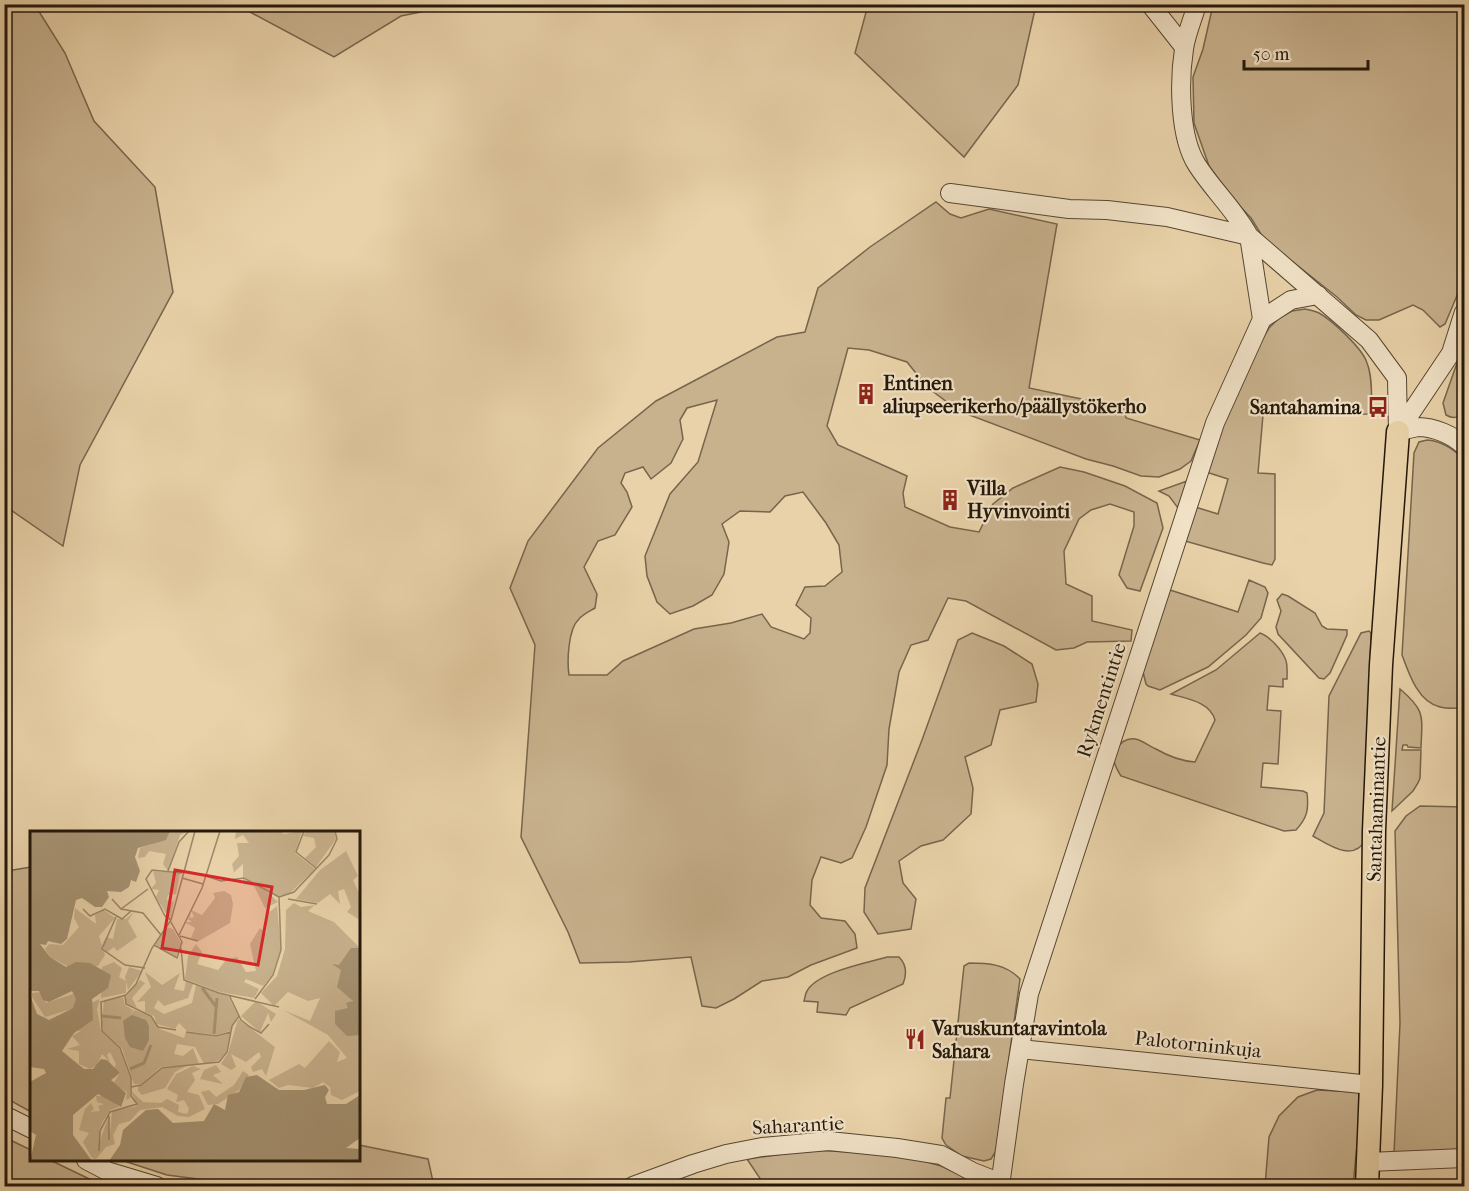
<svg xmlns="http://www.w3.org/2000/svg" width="1469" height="1191" viewBox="0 0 1469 1191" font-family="'IM FELL French Canon',serif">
<rect width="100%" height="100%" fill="#e9d2a9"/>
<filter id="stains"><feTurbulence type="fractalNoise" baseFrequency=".00333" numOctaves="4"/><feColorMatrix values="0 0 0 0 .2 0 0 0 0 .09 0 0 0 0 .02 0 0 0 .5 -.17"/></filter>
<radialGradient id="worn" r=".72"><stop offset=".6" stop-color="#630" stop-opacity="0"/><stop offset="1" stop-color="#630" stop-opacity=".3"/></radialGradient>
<!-- green -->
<path fill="#c8b28e" stroke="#76654c" stroke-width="1.5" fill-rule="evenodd" d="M5,4L35,5L65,53L94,121L155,187L173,292L80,465L63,546L5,506Z
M244,5H455L401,16L334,57L248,11Z
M868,5H1036L1018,85L964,157L855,53Z
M1213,5H1464V279L1445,324L1440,327L1423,310L1413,305L1379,320H1366L1356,315L1337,297L1264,239L1251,218L1231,197L1209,166L1194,123L1193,77L1203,49Z
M936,202L950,214L961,218L989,209L1057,224L1029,388L1124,408L1126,418L1200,440L1191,461L1180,469L1159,477L1141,476L1113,466L1086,459L959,411L927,387L907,362L869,350L848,348L827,426L838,445L907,476L903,493L905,507L950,527L979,532L993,504L1013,488L1060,467L1084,472L1125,486L1157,503L1163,528L1140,591L1127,588L1119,575L1134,526V512L1110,504L1091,510L1079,519L1064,551L1066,584L1092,596V621L1132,630L1131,641L1087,642L1074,648L1056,650L966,601L948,598L928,640L911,645L899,672L889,729L887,765L866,827L852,858L841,863L821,857L812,880L810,905L821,918L845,921L855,934L857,948L811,965L788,977L762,981L734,999L716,1008L702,1006L691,957L629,962L580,963L568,932L521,837L535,645L510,588L528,541L598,448L656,401L777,337L805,332L818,288L870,247ZM717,400L698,462L670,494L645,556L647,576L657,602L670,614L693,606L712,595L724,574L729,542L722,524L740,511L770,512L785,496L803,492L826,523L839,545L842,572L825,586L805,587L796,605L811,618L810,633L804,639L771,627L762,614L731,623L694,629L623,661L607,675H569C567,661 568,629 579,619C583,614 590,611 595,608L597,594L584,567L598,541L615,535L632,507L627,492L621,483L625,473L643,467L651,479L671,463L683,439L680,420L687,408Z
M1305,309C1310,310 1315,311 1319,313C1332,320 1363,349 1367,363C1373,378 1371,398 1372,414L1263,415L1258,473L1275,474V559L1272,565L1263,563L1185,541L1192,506L1218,514L1228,479L1203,471L1255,351L1269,328L1279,318L1292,311Z
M1464,343V413C1458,418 1453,419 1446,415L1443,403Z
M1427,440C1442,441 1454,449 1464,460V708C1457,708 1448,709 1440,707C1418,702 1409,674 1402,655L1414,453L1419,442Z
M1187,481L1178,508L1169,496L1159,491Z
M1249,580L1265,587L1268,593L1261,618L1246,635L1208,667L1160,690L1148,686L1146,684L1142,668L1170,590L1238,612Z
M1282,594L1288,596L1315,613L1322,626L1327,629L1347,630V635L1330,673L1324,679L1319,678L1278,634L1276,627L1281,611L1277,600Z
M1369,631L1371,633L1366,839C1354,863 1329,845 1313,836L1324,813L1329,696L1361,633Z
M972,633L1004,646L1032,664L1038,684L1036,702L1000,710L991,745L965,757L973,788L971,814L943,840L921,846L899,861L903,883L916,899L911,929L878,934L864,912L865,888L922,740L958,640Z
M1260,633C1269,636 1281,649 1285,658C1288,664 1287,672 1287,679H1283V687L1269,686L1267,710L1281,711L1278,764L1263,763L1261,787L1303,791L1307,793C1309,810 1307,818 1296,830L1284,831L1121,776C1116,768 1111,760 1116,750C1119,743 1126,738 1135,739C1142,740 1149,746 1156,749C1168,756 1181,761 1195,762L1215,720C1210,702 1188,699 1171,694L1216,670Z
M1400,689C1426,711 1422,716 1421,748L1408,747L1407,745H1403L1402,750H1421L1420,778L1418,783L1413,791L1392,811Z
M1420,806L1464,807V1149L1394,1154L1400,1023L1395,831L1406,816Z
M31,867H32L31,1112L13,1102L4,1094L5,874L13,870Z
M887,957H899C907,965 907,974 903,984L850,1008L846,1015L817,1012L818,1002L804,1001C805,998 805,994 807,991C817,972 867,963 887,957Z
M969,963C988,963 1006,964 1020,979L996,1151L991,1159L984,1161L962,1156L946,1145L942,1138L946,1098H950L964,966Z
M1317,1090L1358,1092L1361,1103L1353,1186H1265L1269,1137L1279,1116L1298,1097Z
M4,1137L31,1150L32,1160H50L104,1186H5Z
M359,1145L428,1159L434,1186H310L213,1181L167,1175L121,1160H358Z
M811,1150L890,1154L906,1156L941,1166L984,1186H765L747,1159Z"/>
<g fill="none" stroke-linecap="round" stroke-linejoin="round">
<defs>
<path id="minor" d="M1150,4L1184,47
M1197,4C1193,19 1186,34 1184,49C1179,81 1179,137 1197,165C1213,190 1235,210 1249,236L1369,340L1397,378L1398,432
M950,193L1069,209L1107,210L1167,217L1249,236
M1262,319L1291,300L1318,295
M1398,432L1451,353L1464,312
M1398,432C1404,430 1412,428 1418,427C1434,427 1453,435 1464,446
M1020,1049L1371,1085
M4,1115L32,1129
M86,1160L107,1171L157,1186
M1368,1162L1464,1158
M633,1186L693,1164L726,1154L762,1147L829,1141L897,1148L941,1155L973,1172L1001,1183
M1000,1186L1014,1084L1029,994L1215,423L1262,319L1249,236"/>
<path id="major" d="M1367,1186L1371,1085L1374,831L1381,665L1398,432"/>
</defs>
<!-- minor casing -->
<use href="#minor" stroke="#554632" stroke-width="20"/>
<!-- major casing -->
<use href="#major" stroke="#24180a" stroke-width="25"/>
<!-- minor -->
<use href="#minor" stroke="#f1e2c7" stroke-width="18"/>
<!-- major -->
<use href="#major" stroke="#e9d2a9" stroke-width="22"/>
</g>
<!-- icons -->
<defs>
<symbol id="building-bare" viewBox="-9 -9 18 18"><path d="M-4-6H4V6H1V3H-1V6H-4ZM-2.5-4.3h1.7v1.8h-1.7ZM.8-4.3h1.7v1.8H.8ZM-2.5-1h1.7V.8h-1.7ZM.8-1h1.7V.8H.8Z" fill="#8f2418" stroke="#f1e2c7" stroke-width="2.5" paint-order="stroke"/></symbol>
<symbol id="bus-bare" viewBox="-9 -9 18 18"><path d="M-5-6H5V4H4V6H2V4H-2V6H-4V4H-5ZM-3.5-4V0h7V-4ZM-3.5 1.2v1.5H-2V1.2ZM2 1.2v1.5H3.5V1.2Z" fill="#8f2418" stroke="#f1e2c7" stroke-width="2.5" paint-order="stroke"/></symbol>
<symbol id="restaurant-bare" viewBox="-9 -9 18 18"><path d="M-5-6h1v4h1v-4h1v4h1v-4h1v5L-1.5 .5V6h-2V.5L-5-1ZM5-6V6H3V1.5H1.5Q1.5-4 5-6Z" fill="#8f2418" stroke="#f1e2c7" stroke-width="2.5" paint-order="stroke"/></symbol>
</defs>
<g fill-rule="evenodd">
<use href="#building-bare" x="851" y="379" width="30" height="30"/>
<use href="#bus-bare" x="1363" y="392" width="30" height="30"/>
<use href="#building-bare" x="935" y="485" width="30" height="30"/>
<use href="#restaurant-bare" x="900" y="1024" width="30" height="30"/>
</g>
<g text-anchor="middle" stroke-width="4.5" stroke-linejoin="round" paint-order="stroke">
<!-- poi labels -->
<g font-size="20" font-weight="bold" fill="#24180a" stroke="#f1e2c7" text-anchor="start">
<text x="883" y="390">Entinen<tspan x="883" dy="23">aliupseerikerho/päällystökerho</tspan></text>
<text x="1361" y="414" text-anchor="end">Santahamina</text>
<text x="967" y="495">Villa<tspan x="967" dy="23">Hyvinvointi</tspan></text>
<text x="932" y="1035">Varuskuntaravintola<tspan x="932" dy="23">Sahara</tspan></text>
</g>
<!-- street labels -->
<g font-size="20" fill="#24180a" stroke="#f1e2c7">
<text transform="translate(1101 700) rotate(-72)" y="7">Rykmentintie</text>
<text transform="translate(1376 809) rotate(-88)" y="7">Santahaminantie</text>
<text transform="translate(1198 1044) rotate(6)" y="7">Palotorninkuja</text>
<text transform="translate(798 1125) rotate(-3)" y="7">Saharantie</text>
</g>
</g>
<!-- overview -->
<g transform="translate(30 831)">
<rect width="330" height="330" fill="#e9d2a9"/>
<path d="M137,0H158L150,4L138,40L133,33L136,23L119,20L115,26L108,27L110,17L127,11ZM206,0H250L254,3L272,0L265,22L285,38L258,64L247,65L213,46V33L200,45L204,41L202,33L209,25L207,12H219L213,4L205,8ZM276,0H304L306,8L286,36L275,27L286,16L284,7L273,5ZM316,20L328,45L323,49L330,64V89L317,81L321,76L314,58L308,60L310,73L300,63L288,72L266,68L290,39ZM123,40L150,42L146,63L138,64L137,69L143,71L145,65L140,89L126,66L129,59L121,58L126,52ZM213,48L231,55L248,71L235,77L224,55L213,53ZM194,60L201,64L203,73L200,92L169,110L161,107L165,97L154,91H162L158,88L161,82L160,87L164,86L161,79L172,84L185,67L183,62ZM264,72L271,76L285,74L278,80L304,91L330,117L322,171L330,201V260L312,269L301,264L300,256L293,251L283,257L258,254L249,257L239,249L269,233L275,237L299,210L310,221L307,231L317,227L298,204L253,179L280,190L290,167L278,170L258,161L244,175L231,162L247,145L255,118L256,79ZM247,75L251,118L242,144L233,155L216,148L214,151L229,158L224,167L190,161L155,148L158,125L166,113L172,121L167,133L188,139L196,129L207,126L216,141L226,140L220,113L230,97L236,102L237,83ZM45,77L66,93L65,84L74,79L85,87L69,105L75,124L68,135H37L20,126L15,118L19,113L33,114L49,96L44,87ZM104,81L98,90L107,106L87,120L84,116L76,122L72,114L76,106L83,108L87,88H96ZM137,96L143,98L151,112L146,126L125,113ZM84,131L92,137L89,146L96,150V162L71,167L72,136ZM99,136L112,140L98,159L95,146ZM115,141L132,154L150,142L144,158L154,160L156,150L163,153L158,167L134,175L128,169L124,177L134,183L162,172L166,154L198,165L208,184L200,200L186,204L157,200L149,192L145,198L127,193L124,185L115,181V170L107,171L121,156ZM110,149L115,152L102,167L107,177L96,172V166ZM11,161L16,172L46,162V172L44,177L15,186L2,166V162ZM93,166L95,174L103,179L101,184L104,179L119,184L130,198L154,207L156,201L186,206L200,202L196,221L189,229L174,233L165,216L147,213L144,223L153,225L163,217L169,233L131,236L111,253H104L92,217L73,200L72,192L74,169ZM70,168L67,178L71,200L89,217L100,247V267L96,269L97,261L83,253L90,242L84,238L86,233L80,221L77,224L80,231L72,223L67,234L60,238L49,233V220L37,218L50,214L42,205L51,200H47L57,174ZM226,170L246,183L241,191L238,182L230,201L211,185ZM208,188L245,216L236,245L232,238L223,241L221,236L231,226L229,221L216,231L201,223L206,236L201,239L191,233L198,222ZM160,233L145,241L135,257L112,264L108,260V256L132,238ZM186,234L191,241L183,244L193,253L170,248L174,239ZM163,235L171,238L162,242L165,249L157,261L169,264L175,278L159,286L148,285L132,276L110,279L100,290L89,293L83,304L85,313L76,316L66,328L62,327L53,311L59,302L49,299L55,278L61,272L64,278L60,281L70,280L68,275L74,273L67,271L66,265H77L89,276L80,279L73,290L69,300V313L78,287L80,304L82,280L107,275L101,260L113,271L131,272L137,268L149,274L148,281L157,283L159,278L154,269L146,271L148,264L137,258L146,243ZM213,240L219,244L209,259L188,273L178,274L171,261L179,259L186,266L204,254Z" fill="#c8b28e"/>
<path d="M0,0H140L136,9L108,17L105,26L110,40L106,51L101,49L99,56L91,61L77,60L79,66L72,76H65L52,67L46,69L37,108L31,113L18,110L16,114L10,113L20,126L36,136L46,131L60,132L81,144L78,157L62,168L63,189L44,202L32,220L54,238H63L71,228L77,229L90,242L81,249L96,262L91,276L68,263L43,284V304L62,330H0L6,304L0,300V251L16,242L14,238L0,236V164L7,183L19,189L43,177L46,168L42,160L19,171L13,169L9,160H0ZM321,117H330V204L317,205L305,193V180L318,177L316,172L323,170L307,156L311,139L302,133L309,134ZM102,184L116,189L119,195V209L113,220L100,216L95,207L93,190ZM227,244L249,259H274L295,254L299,259L295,266L297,273H316L330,264V307L316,317L330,318V330H79L90,314L93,299L116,279L128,278L143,292L174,290L184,273L195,279L198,264L209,261L216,246Z" fill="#a69373"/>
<path fill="none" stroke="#a69373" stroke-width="3" d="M172,157L187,177M72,185L91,187M184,203L187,167M100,238L114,232L121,214"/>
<path fill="none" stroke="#9a8869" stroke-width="1.5" d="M274,0L266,21L286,37M138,40L149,11L159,0M176,45L191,50L214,47L249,66M152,47L173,53M249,66L264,61L299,24L307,8L305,0M82,68L91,78L113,82L131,104M258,68L287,73M53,78L60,85L75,78L92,88L101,80M91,78L118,58M86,86L72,118L95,134L115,137M141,89L135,85L116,48L122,39L152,42M141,89L165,0M149,104L172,57L190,0M150,105L168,110M124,114L147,127L152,111L141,91M151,117L154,149L189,162L249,176M199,164L211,189L220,196L231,202L239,193M95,165L96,173L121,185L128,196L146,199M225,168L243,144L251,119L249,66M156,201L186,205L201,201M101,256L111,254L132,237L189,231L197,221L202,195L209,185M79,285V309M69,320L70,300L80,281L107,273L101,265V247L90,217L72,200L71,171L96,164L106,153L122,117L141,89"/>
<path fill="#d62828" fill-opacity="0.15" stroke="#d62828" stroke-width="3" d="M145,39L242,56L228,134L132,117Z"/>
<rect width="330" height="330" fill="none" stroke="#24180a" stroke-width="3"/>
</g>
<!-- margin -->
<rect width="1469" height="1191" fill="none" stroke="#e9d2a9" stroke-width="24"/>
<rect x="6" y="6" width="1457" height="1179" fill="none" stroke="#24180a" stroke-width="3"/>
<rect x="12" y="12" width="1445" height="1167" fill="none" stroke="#24180a" stroke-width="1.5"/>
<!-- scale -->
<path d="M1244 60v9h124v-9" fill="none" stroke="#24180a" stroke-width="3"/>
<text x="1253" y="60" font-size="18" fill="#24180a" stroke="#f1e2c7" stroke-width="4.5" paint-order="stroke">50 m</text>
<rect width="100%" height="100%" filter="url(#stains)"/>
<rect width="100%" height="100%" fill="url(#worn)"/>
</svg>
